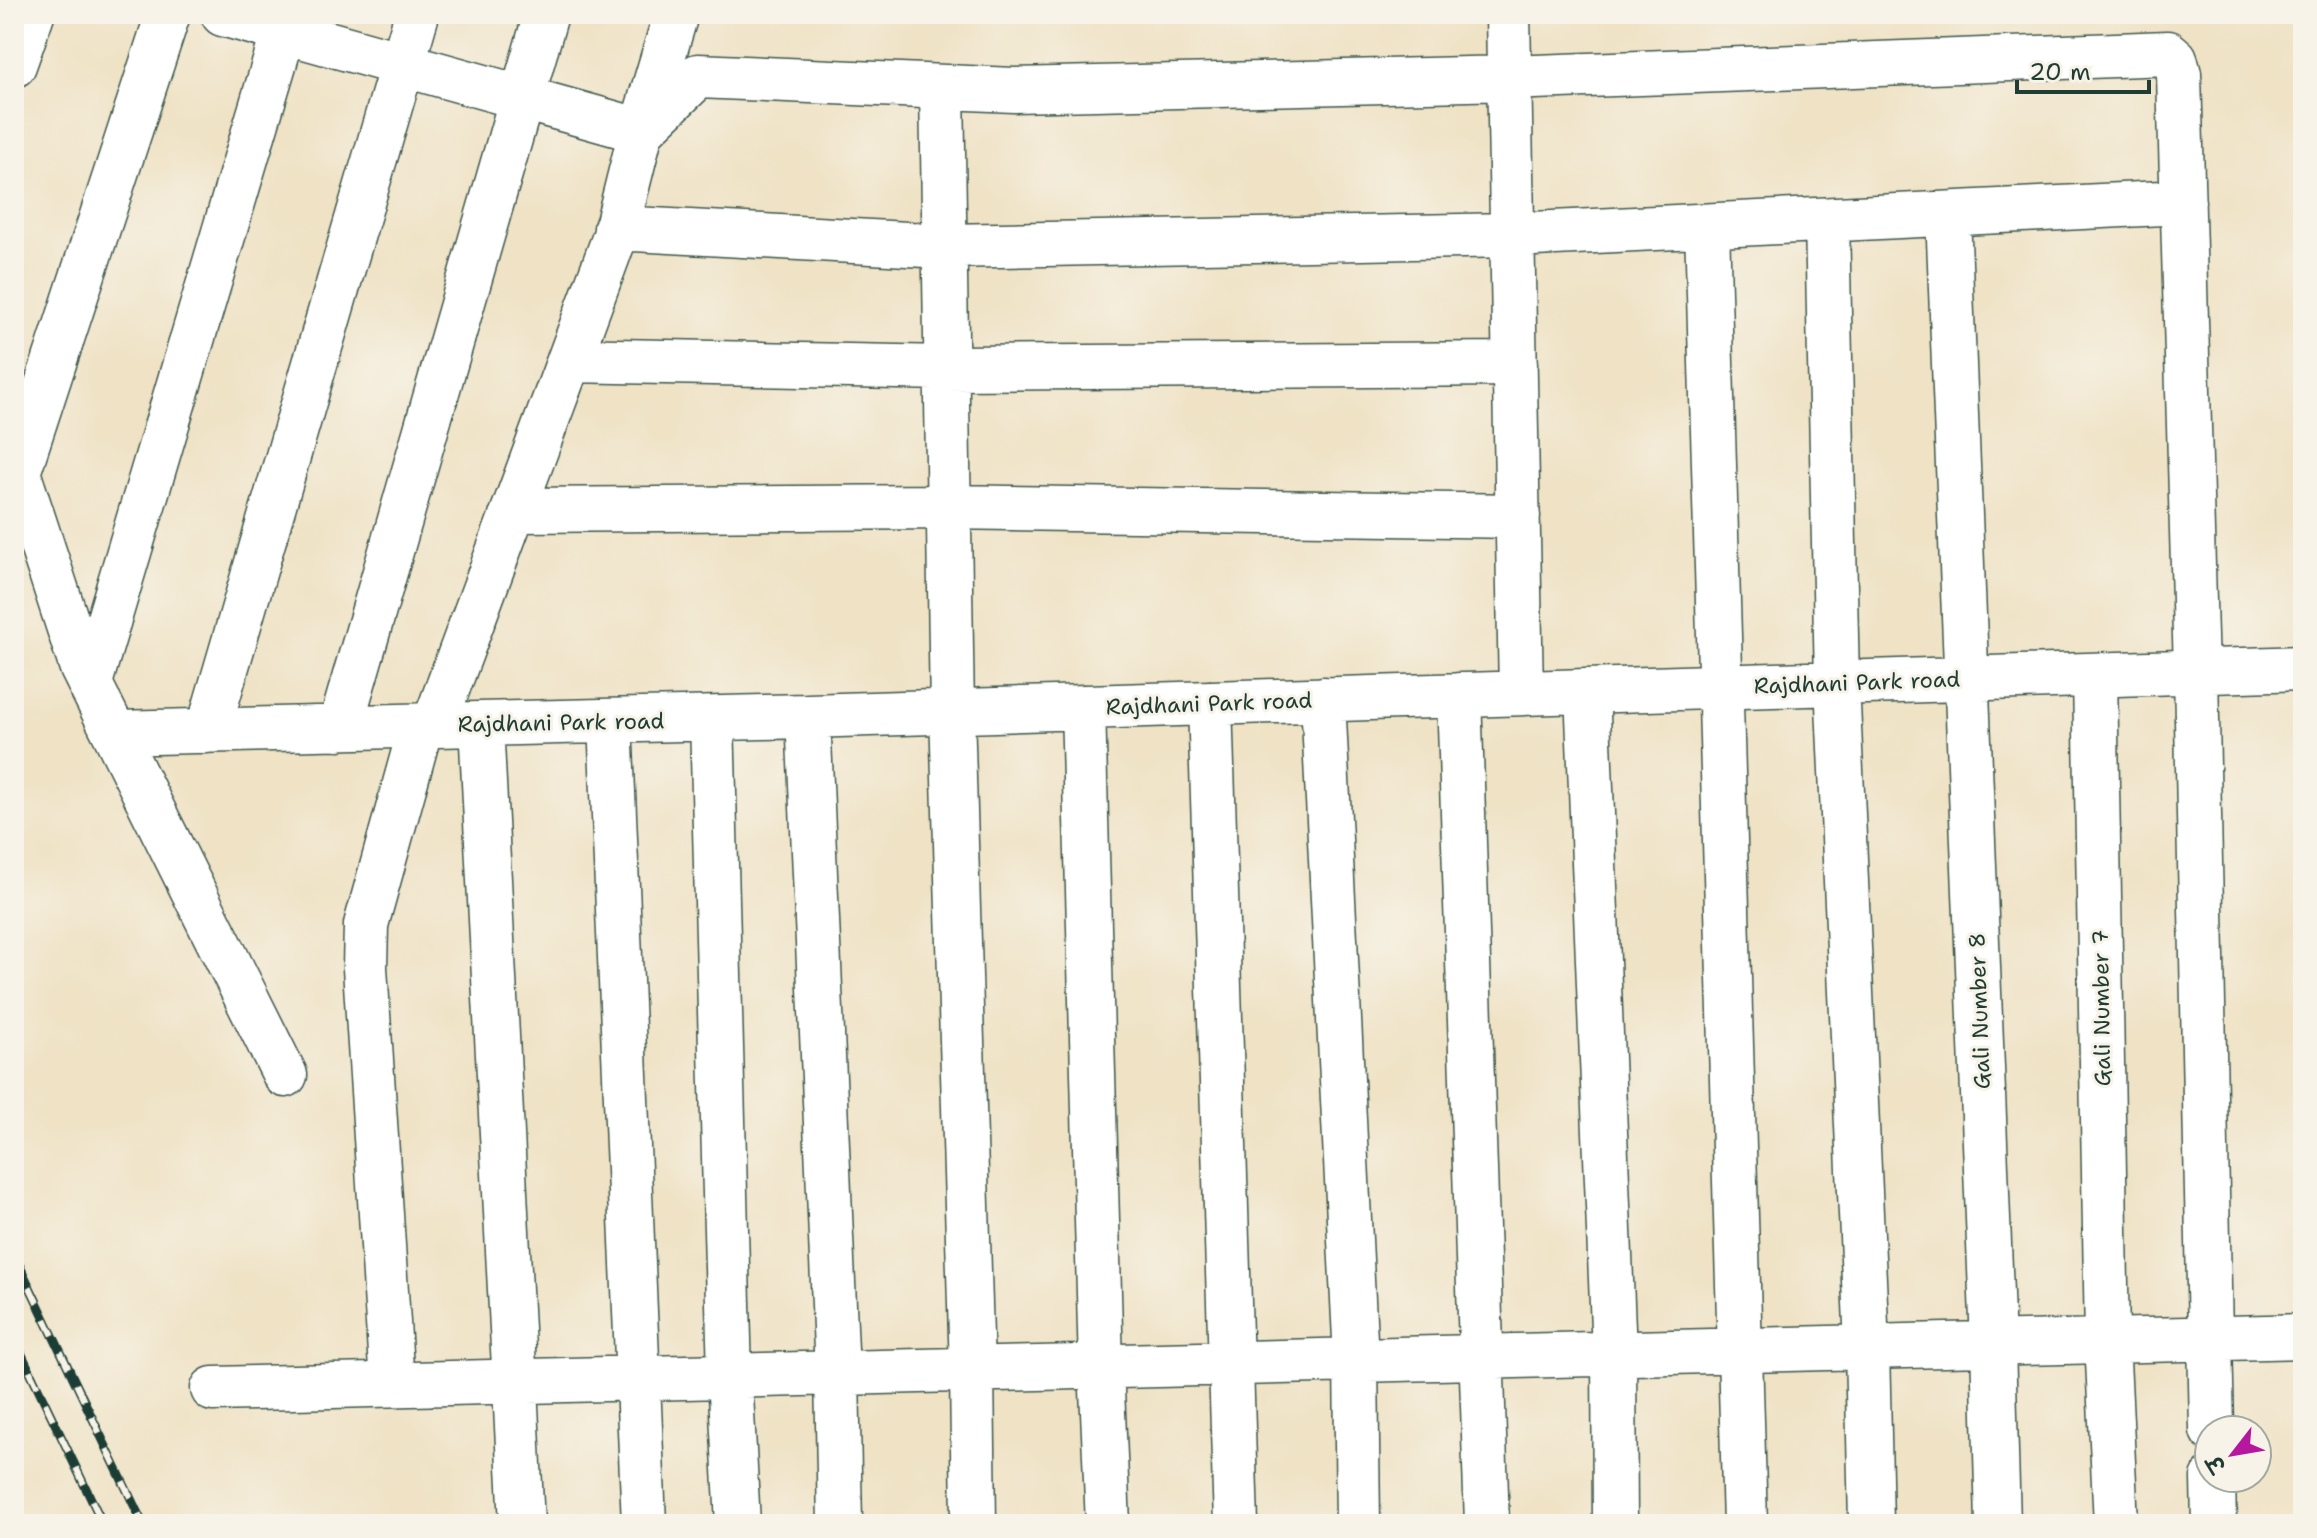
<svg xmlns="http://www.w3.org/2000/svg" width="2317" height="1538" viewBox="0 0 2317 1538" font-family="'Shantell Sans','Playpen Sans Deva',sans-serif">
<rect width="100%" height="100%" fill="#f7f3e8"/>
<filter id="ink" filterUnits="userSpaceOnUse"><feTurbulence type="fractalNoise" baseFrequency=".0125" numOctaves="2"/><feDisplacementMap in="SourceGraphic" scale="16" xChannelSelector="R" yChannelSelector="G"/><feConvolveMatrix kernelMatrix="1 2 1 2 8 2 1 2 1" color-interpolation-filters="sRGB"/></filter>
<filter id="wash" filterUnits="userSpaceOnUse"><feTurbulence type="fractalNoise" baseFrequency=".006" numOctaves="4" result="noise"/><feDisplacementMap in="SourceGraphic" scale="32" xChannelSelector="R" yChannelSelector="G"/><feGaussianBlur stdDeviation="1.8" result="paint"/><feColorMatrix in="noise" values="0 0 0 0 0 0 0 0 0 0 0 0 0 0 0 0 0 1.4 0 .05"/><feComposite in="paint" operator="in"/></filter>
<g filter="url(#wash)">
<rect width="100%" height="100%" fill="#efe2c5"/>
</g>
<g filter="url(#ink)">
<g fill="none" stroke-linecap="round" stroke-linejoin="round">
<defs>
<path id="street" d="M223,14L641,131L698,76L1014,90L1509,78L2168,53L2175,59L2179,74L2196,672L2212,1430
M1508,14L1521,693
M14,65L32,14
M942,87L952,712L972,1370L974,1524
M1948,214L1993,1344L1998,1524
M1827,220L1837,682L1867,1347L1871,1524
M1707,226L1745,1524
M616,228L944,246L1513,235L2183,202
M569,360L946,368L1515,364
M14,460L82,668L285,1075
M18,473L168,14
M514,510L948,507L1518,516
M2095,675L2107,1340L2116,1524
M90,683L289,14
M1587,691L1614,1353L1615,1524
M1459,695L1487,1524
M1323,699L1356,1360L1358,1524
M1210,703L1236,1524
M1083,707L1101,1367L1108,1524
M808,716L837,1373L840,1524
M712,719L730,1376L738,1524
M610,721L644,1524
M481,724L522,1524
M434,725L614,239L641,131L676,14
M340,728L546,14
M208,731L417,14
M115,733L808,716L2303,668
M392,1384L365,968L366,925L421,726
M213,1389L2303,1336
M2213,1478L2214,1524"/>
</defs>
<!-- street casing -->
<use href="#street" stroke="#3e564a" stroke-width="47"/>
<!-- street -->
<use href="#street" stroke="#fff" stroke-width="44"/>
<defs>
<path id="rail" d="M14,1254L143,1524
M14,1338L103,1524"/>
</defs>
<!-- rail casing -->
<use href="#rail" stroke="#1f3d34" stroke-width="9"/>
<!-- rail -->
<use href="#rail" stroke="#f7f3e8" stroke-width="6" stroke-dasharray="18" stroke-linecap="butt"/>
</g>
</g>
<g text-anchor="middle" stroke-width="6" stroke-linejoin="round" paint-order="stroke">
<!-- street labels -->
<g font-size="22" fill="#1f3d34" stroke="#f7f3e8">
<text transform="translate(1857 682) rotate(-2)" y="8">Rajdhani Park road</text>
<text transform="translate(1209 703) rotate(-2)" y="8">Rajdhani Park road</text>
<text transform="translate(561 722) rotate(-1)" y="8">Rajdhani Park road</text>
<text transform="translate(2101 1008) rotate(-91)" y="8">Gali Number 7</text>
<text transform="translate(1979 1011) rotate(-92)" y="8">Gali Number 8</text>
</g>
</g>
<!-- margin -->
<rect width="2317" height="1538" fill="none" stroke="#f7f3e8" stroke-width="48"/>
<!-- north arrow -->
<g transform="translate(2233 1454) rotate(239)"><circle r="38" fill="#f7f3e8" stroke="#a1aaa0" stroke-width="2"/>
<path d="M0-6L14 30L0 20L-14 30Z" fill="#b5179e"/>
<text y="-12" font-size="22" font-weight="bold" text-anchor="middle" fill="#1f3d34">उ</text>
</g>
<!-- scale -->
<path d="M2017 80v12h132v-12" fill="none" stroke="#1f3d34" stroke-width="4"/>
<text x="2029" y="80" font-size="24" fill="#1f3d34" stroke="#f7f3e8" stroke-width="6" paint-order="stroke">20 m</text>
</svg>
